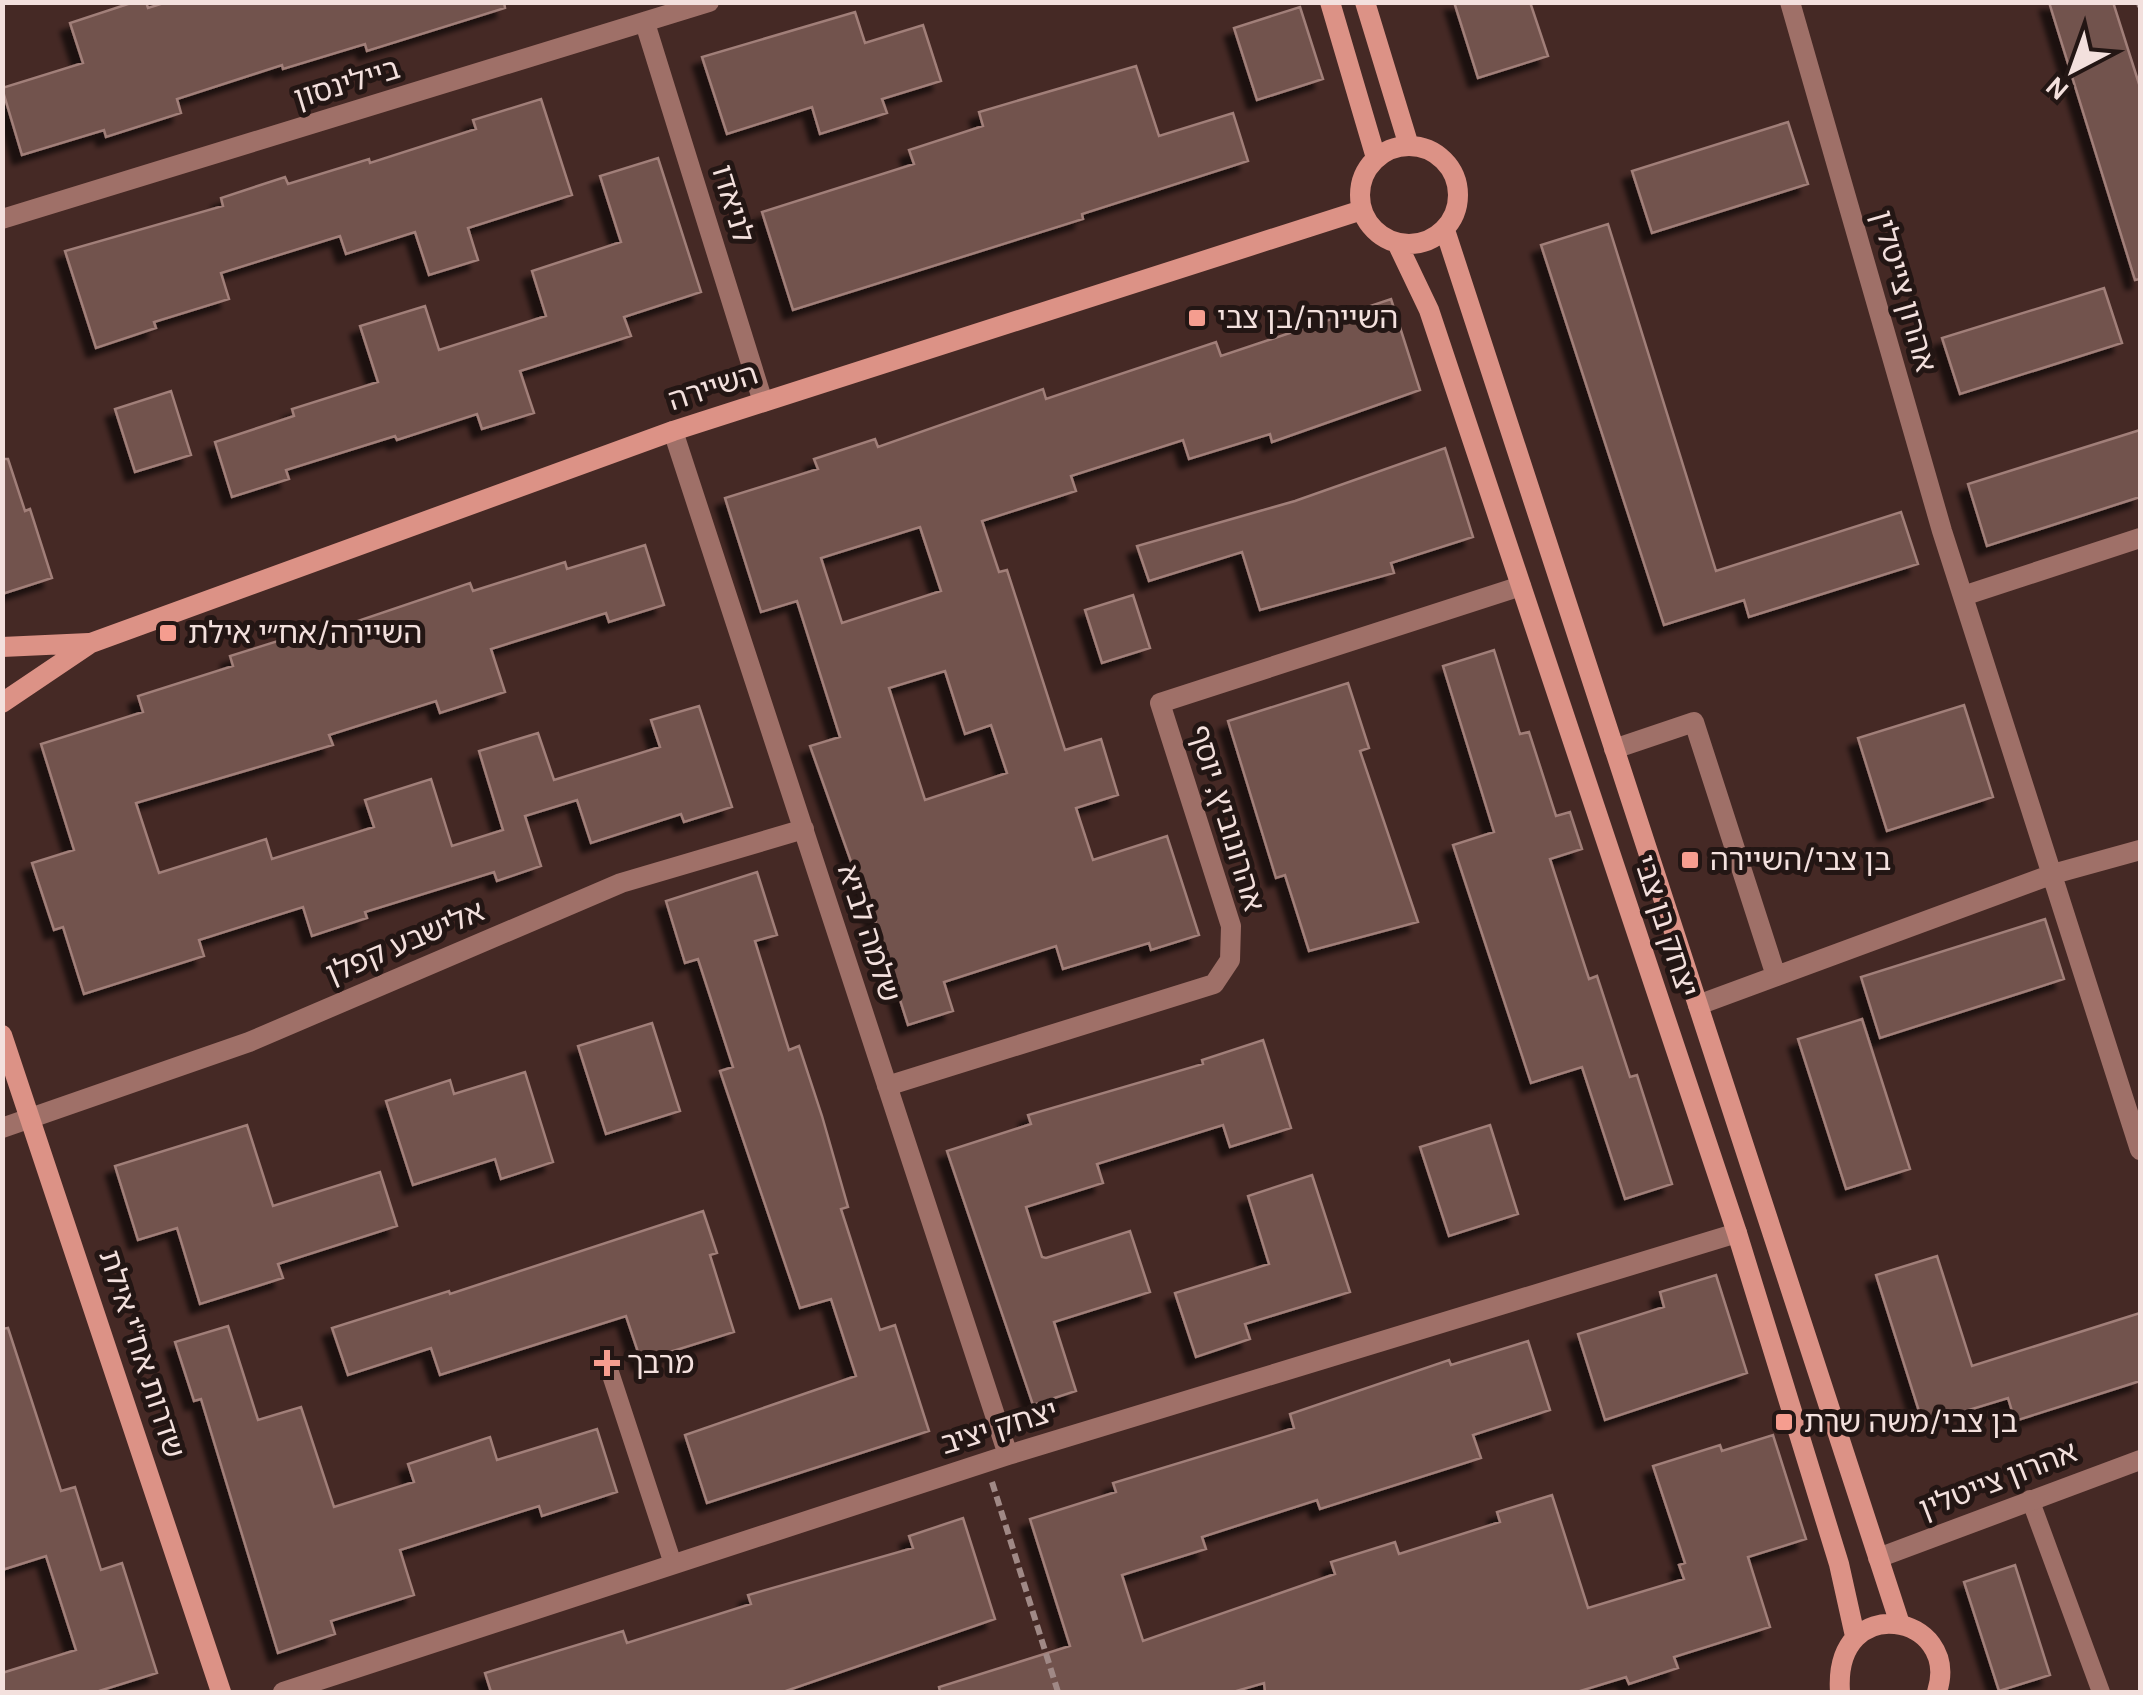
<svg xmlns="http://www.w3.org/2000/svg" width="2143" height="1695" viewBox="0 0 2143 1695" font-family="Karla,'Noto Sans Hebrew',sans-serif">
<defs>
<filter id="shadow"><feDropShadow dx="-9" dy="9" stdDeviation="2.5" flood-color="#0009"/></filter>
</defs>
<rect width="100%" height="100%" fill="#452925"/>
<!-- building -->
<path fill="#72524d" stroke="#a17f79" stroke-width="2.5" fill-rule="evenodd" filter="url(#shadow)" d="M134,2H146L148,8L167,2H504L505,8L367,51L365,44L283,69L282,65L177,99L181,113L106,137L104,130L22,155L2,88L83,63L70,23Z
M1454,2H1530L1548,56L1478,78Z
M2049,2H2113L2140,87V279L2135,280Z
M1300,7L1323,79L1257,100L1234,28Z
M855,12L865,43L923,25L941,81L882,99L887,113L820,134L812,107L727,134L702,57Z
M1136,66L1159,136L1233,113L1248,161L1082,214L1083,219L793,310L762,212L914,164L909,150L983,126L979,112Z
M541,99L572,195L468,228L478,260L429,275L415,232L346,254L340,236L221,273L229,299L154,322L156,328L96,348L65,251L223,206L221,198L285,177L288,184L369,159L370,163L476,129L473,120Z
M1788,122L1808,184L1652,233L1632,171Z
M658,158L701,292L624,317L631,336L520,371L534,413L482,429L477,414L397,440L395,436L286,470L289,479L232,497L215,442L294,416L292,409L378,382L360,326L425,306L439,350L546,316L532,271L621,242L600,176Z
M1608,224L1716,571L1901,512L1918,564L1749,617L1744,600L1664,625L1541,245Z
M2104,288L2122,343L1960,394L1942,338Z
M1391,299L1420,390L1272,442L1270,434L1189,459L1183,440L1071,476L1076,491L982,521L999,572L1007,570L1065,750L1101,739L1118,795L1076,808L1093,860L1167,836L1199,935L1151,950L1149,943L1063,969L1056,946L944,982L953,1011L908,1025L864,886L860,887L810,746L840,737L797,601L761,612L725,498L818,469L814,459L875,439L878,447L1043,389L1046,399L1216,342L1221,356ZM920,527L941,591L842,623L821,558ZM945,671L965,734L991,725L1007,773L925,800L889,688Z
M171,391L191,455L135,472L115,409Z
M2140,430V497L1987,546L1968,484Z
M1445,448L1473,537L1391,563L1394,573L1260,610L1242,552L1149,581L1137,546L1295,501Z
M2,459H8L25,511L30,509L52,578L2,594Z
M645,545L664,605L609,622L606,613L491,649L505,692L440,713L436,701L329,735L333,745L136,803L159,873L266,839L272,859L374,827L365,800L431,779L452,846L503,830L479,751L538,733L554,780L660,747L651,720L699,706L732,807L684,822L681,814L591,843L577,800L525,816L541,866L497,881L494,872L365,912L367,918L312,936L303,907L199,940L204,956L84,994L63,927L54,930L32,863L74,850L41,744L143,712L138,696L233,666L230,656L297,635L299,641L470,583L473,591L565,562L567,569Z
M1133,595L1150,648L1102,663L1085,610Z
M1494,650L1520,734L1529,732L1556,816L1570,812L1582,849L1550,859L1589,979L1597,976L1630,1077L1637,1075L1672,1184L1625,1199L1582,1067L1531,1083L1453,845L1494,832L1443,666Z
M1348,683L1369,748L1360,751L1418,922L1309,951L1285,875L1276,878L1228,721Z
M1964,705L1993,797L1887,831L1858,738Z
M757,872L777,935L755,941L789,1050L799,1046L822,1116L848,1207L841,1209L880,1330L895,1325L929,1431L707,1503L685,1435L856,1376L831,1299L800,1308L720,1071L733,1067L698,959L685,963L666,901Z
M2045,919L2064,979L1880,1038L1861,977Z
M1862,1019L1910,1169L1846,1189L1798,1039Z
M652,1023L680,1111L606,1134L578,1046Z
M1263,1040L1291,1128L1230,1147L1223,1125L1097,1164L1103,1183L1026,1207L1042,1257L1046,1258L1130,1231L1150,1292L1054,1322L1076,1391L1033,1405L947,1151L1031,1124L1028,1115L1203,1064L1202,1060Z
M525,1072L553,1162L501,1179L495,1159L413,1185L386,1101L450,1080L454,1094Z
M247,1125L273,1206L380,1172L397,1226L278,1264L283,1278L200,1304L177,1228L138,1240L115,1166Z
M1490,1125L1518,1214L1449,1236L1420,1147Z
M1312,1175L1350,1292L1245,1324L1250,1339L1196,1357L1175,1293L1269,1264L1248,1196Z
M703,1211L717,1253L710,1255L734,1332L641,1361L626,1316L440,1375L431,1348L348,1375L332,1328L449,1291L450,1294Z
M1937,1256L1972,1366L2140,1313V1381L2015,1421L2008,1398L1923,1424L1876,1275Z
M1716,1275L1747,1373L1605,1420L1578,1334L1664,1307L1660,1292Z
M228,1326L258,1420L301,1407L334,1507L414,1482L408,1464L490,1437L497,1460L597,1429L617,1492L542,1516L539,1506L400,1550L414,1595L331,1621L335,1634L278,1653L201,1399L194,1401L175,1342Z
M8,1328L61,1491L75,1487L101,1570L122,1563L157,1673L96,1692H2V1673L76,1650L46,1556L2,1570V1329Z
M1528,1341L1550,1410L1473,1435L1481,1458L1320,1509L1317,1500L1202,1537L1206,1549L1122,1575L1143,1641L1335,1574L1331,1562L1395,1542L1399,1554L1500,1522L1497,1512L1552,1495L1588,1608L1684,1579L1679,1565L1685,1563L1653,1466L1720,1445L1722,1451L1773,1435L1806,1539L1748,1557L1770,1627L1674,1657L1678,1668L1629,1684L1626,1677L1577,1692H1265L1264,1683L1233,1692H940L939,1687L1070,1646L1030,1519L1116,1492L1113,1483L1294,1428L1290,1414L1449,1360L1451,1365Z
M963,1518L995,1619L783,1692H491L485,1673L623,1631L627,1643L751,1604L748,1595L913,1548L909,1536Z
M2015,1565L2050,1675L1999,1691L1964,1582Z"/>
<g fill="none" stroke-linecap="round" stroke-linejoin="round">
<!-- path -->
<path stroke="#a08986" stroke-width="6" stroke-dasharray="10 5" stroke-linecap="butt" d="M2139,2L2140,7
M992,1482L1058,1692"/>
<!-- lane -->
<path stroke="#9f7068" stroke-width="18" d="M607,1363L673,1564
M2030,1499L2101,1692"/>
<!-- street -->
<path stroke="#9f7068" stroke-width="20" d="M1790,2L1942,531L2140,1150
M645,23L763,402
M2,219L709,2
M673,431L1008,1455
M1963,596L2140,538
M1614,749L1694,722L1776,976
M1698,1005L2053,874L2140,850
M887,1086L1214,984L1230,960L1231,926L1160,703L1521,586
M2,1128L249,1042L621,883L804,829
M1878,1558L2140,1460
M283,1692L1008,1455L1737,1233"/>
<!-- secondary -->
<path stroke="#dc9286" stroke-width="20" d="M1330,2L1376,158
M1365,2L1409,146
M1360 195a49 49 0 1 1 98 0a49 49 0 1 1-98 0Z
M1445,230L1900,1624
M1397,243L1429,310L1737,1233L1839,1564L1855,1636
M2,647L89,643
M2,703L91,643L673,431L1362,210
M2,1035L221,1692
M1840,1692C1833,1589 1962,1614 1937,1692"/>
</g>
<!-- markers -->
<g fill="#f59d8f" stroke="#231614" stroke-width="4">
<rect x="1187" y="308" width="20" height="20" rx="5"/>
<rect x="158" y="623" width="20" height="20" rx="5"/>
<rect x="1680" y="850" width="20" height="20" rx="5"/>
<path d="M602 1348h10v10h10v10h-10v10h-10v-10h-10v-10h10z"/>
<rect x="1774" y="1412" width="20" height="20" rx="5"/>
</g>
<g text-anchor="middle" stroke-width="10" stroke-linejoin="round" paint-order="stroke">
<!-- street labels -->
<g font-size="30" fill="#f3e0dd" stroke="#231614">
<text transform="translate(347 83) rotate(-17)" y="10">ביילינסון</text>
<text transform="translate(733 204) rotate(73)" y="10">לניאדו</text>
<text transform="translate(1904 291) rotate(74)" y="10">אהרון צייטלין</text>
<text transform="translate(713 387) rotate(-18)" y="10">השיירה</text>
<text transform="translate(1227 818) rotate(73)" y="10">אהרונוביץ, יוסף</text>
<text transform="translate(1666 926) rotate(72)" y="10">יצחק בן צבי</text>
<text transform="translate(869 933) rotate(72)" y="10">שלמה לביא</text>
<text transform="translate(405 942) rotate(-23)" y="10">אלישבע קפלן</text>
<text transform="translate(142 1354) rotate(72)" y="10">שדרות אח"י אילת</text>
<text transform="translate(999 1427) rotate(-17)" y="10">יצחק יציב</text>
<text transform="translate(1998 1480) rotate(-21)" y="10">אהרון צייטלין</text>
</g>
<!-- poi labels -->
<g font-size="30" fill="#f3e0dd" stroke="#231614" text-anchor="start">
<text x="1217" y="328">השיירה/בן צבי</text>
<text x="188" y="643">השיירה/אח״י אילת</text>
<text x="1710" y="870">בן צבי/השיירה</text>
<text x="627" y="1373">מרבך</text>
<text x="1804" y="1432">בן צבי/משה שרת</text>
</g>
</g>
<!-- border -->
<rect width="2143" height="1695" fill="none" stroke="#f3e0dd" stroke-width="10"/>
<!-- north arrow -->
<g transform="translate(2073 70) rotate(221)" stroke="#231614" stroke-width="8" paint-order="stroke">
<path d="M0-8L18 38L0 25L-18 38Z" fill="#f3e0dd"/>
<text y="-15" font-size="28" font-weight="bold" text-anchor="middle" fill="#f3e0dd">N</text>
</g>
</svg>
